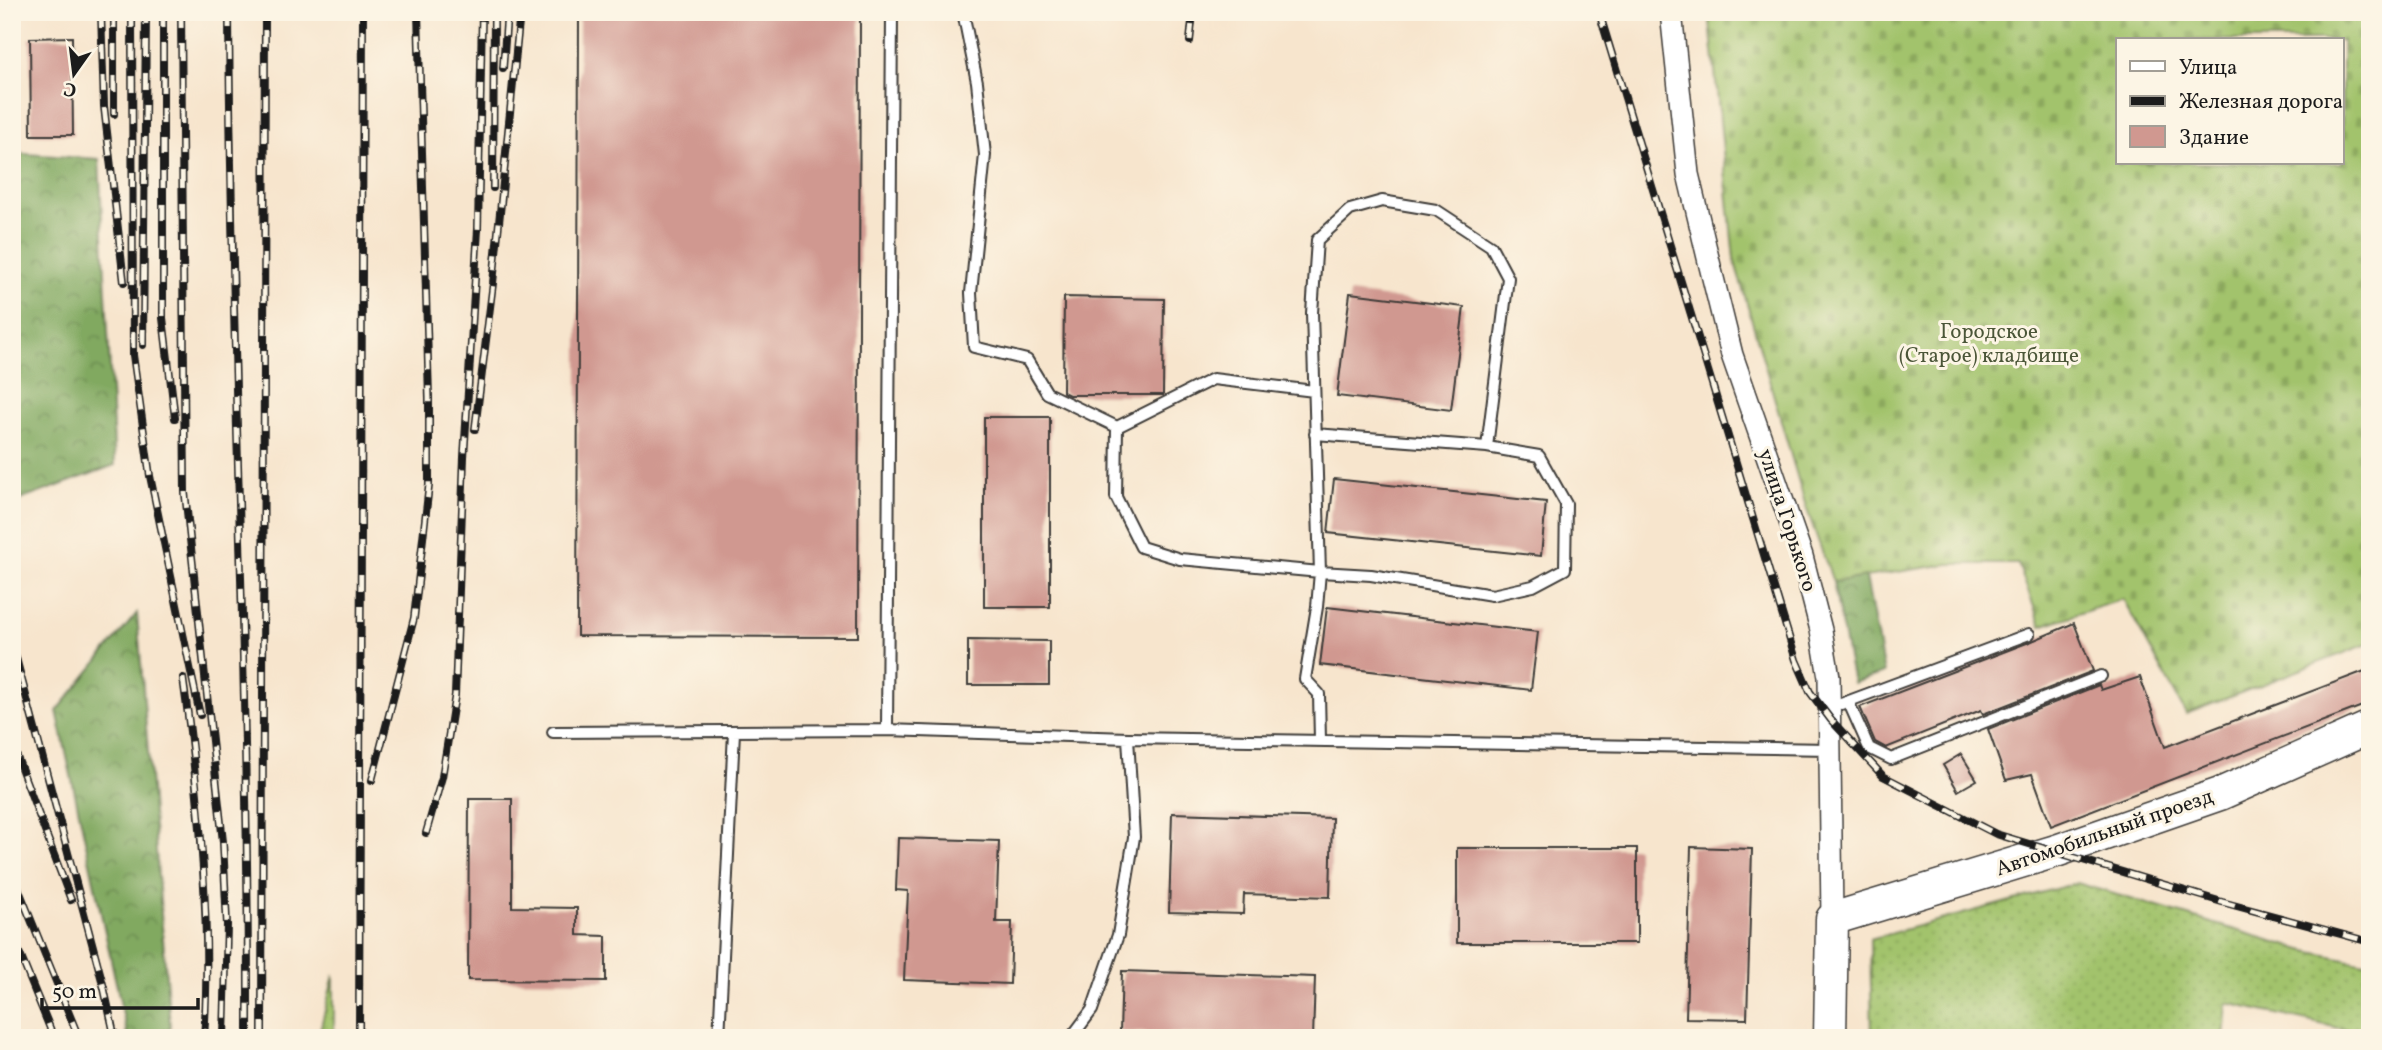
<svg xmlns="http://www.w3.org/2000/svg" width="2382" height="1050" viewBox="0 0 2382 1050" font-family="Vollkorn,serif">
<defs>
<pattern id="grass-dots" width="8" height="8" patternUnits="userSpaceOnUse" patternTransform="scale(1.75)"><rect width="8" height="8" fill="#a2c36c"/><path d="M2 2h.1M6 6h.1" fill="none" stroke="#8ba75d" stroke-width="1.8" stroke-linecap="round"/></pattern>
<pattern id="forest-crowns" width="20" height="18" patternUnits="userSpaceOnUse" patternTransform="scale(1.75)"><rect width="20" height="18" fill="#81a960"/><path d="M2 6a3 3 0 1 1 6 0M12 15a3 3 0 1 1 6 0" fill="none" stroke="#69894e"/></pattern>
<pattern id="cemetery-stones" width="16" height="16" patternUnits="userSpaceOnUse" patternTransform="scale(1.75)"><rect width="16" height="16" fill="#a2c36c"/><path d="M2 7V4a2 2 0 0 1 4 0v3zM10 15v-3a2 2 0 0 1 4 0v3z" fill="#8ba75d"/></pattern>
</defs>
<rect width="100%" height="100%" fill="#fcf5e5"/>
<filter id="ink" filterUnits="userSpaceOnUse"><feTurbulence type="fractalNoise" baseFrequency=".0143" numOctaves="2"/><feDisplacementMap in="SourceGraphic" scale="14" xChannelSelector="R" yChannelSelector="G"/><feConvolveMatrix kernelMatrix="1 2 1 2 8 2 1 2 1" color-interpolation-filters="sRGB"/></filter>
<filter id="wash" filterUnits="userSpaceOnUse"><feTurbulence type="fractalNoise" baseFrequency=".00686" numOctaves="4" result="noise"/><feDisplacementMap in="SourceGraphic" scale="28" xChannelSelector="R" yChannelSelector="G"/><feGaussianBlur stdDeviation="1.57" result="paint"/><feColorMatrix in="noise" values="0 0 0 0 0 0 0 0 0 0 0 0 0 0 0 0 0 1.4 0 .05"/><feComposite in="paint" operator="in"/></filter>
<g filter="url(#wash)">
<rect width="100%" height="100%" fill="#f7e5cd"/>
<!-- grass -->
<path fill="url(#grass-dots)" stroke="#5f7044" stroke-width="2" d="M2077,883L2306,951L2370,964V1035L2227,1003L2224,1038H1872L1870,939Z
M334,975V1038H318Z"/>
<!-- forest -->
<path fill="url(#forest-crowns)" stroke="#4e623e" stroke-width="2" d="M12,153L99,159L115,465L12,503Z
M1866,577L1884,673L1853,683L1833,582Z
M137,613L171,1038H128L57,711Z"/>
<!-- cemetery -->
<path fill="url(#cemetery-stones)" stroke="#5f7044" stroke-width="2" fill-rule="evenodd" d="M1709,12H2370V643L2186,714L2123,599L2041,626L2018,564H1949L1833,582L1806,507L1734,259ZM2118,40H2342V163H2118Z"/>
<g id="blocks">
<!-- building -->
<path fill="#d09890" d="M579,12H860L858,637L577,636Z
M72,37L73,135H31L30,38Z
M1350,293L1464,307L1451,410L1337,396Z
M1064,297L1164,299L1163,395H1069L1063,392Z
M984,417H1050V607H984Z
M1334,479L1546,502L1541,556L1328,533Z
M1327,607L1538,632L1531,690L1320,665Z
M2074,623L2093,671L1983,714L1981,710L1886,748L1875,742L1860,707L2032,641Z
M968,640L1049,641V685H968Z
M2370,669V703L2051,826L2032,774L2006,780L1988,729L2099,685L2101,690L2140,677L2165,747Z
M1961,754L1977,780L1958,791L1943,765Z
M469,799H512V907L577,908V935L606,936V981L468,980Z
M1172,813L1332,818L1330,897L1244,894L1243,914L1169,912Z
M898,838L999,841L996,922H1012L1010,984L904,980L908,891L896,890Z
M1691,847L1752,849L1747,1019L1686,1018Z
M1457,848H1637V943H1457Z
M1122,971L1315,977L1313,1038L1120,1032Z"/>
</g>
</g>
<g filter="url(#ink)">
<use href="#blocks" fill-opacity="0" stroke="#3d3a37" stroke-width="2"/>
<g fill="none" stroke-linecap="round" stroke-linejoin="round">
<defs>
<path id="lane" d="M963,12L977,82L985,155L971,293L974,347L1027,360L1047,393L1117,427
M1314,391L1213,379L1117,427L1116,497L1141,547L1180,559L1320,572L1371,575L1492,595L1533,586L1565,569L1566,504L1539,456L1487,447L1508,278L1491,246L1436,210L1382,201L1350,210L1317,240L1312,313L1320,572L1317,607L1305,679L1319,694L1320,740
M1315,434L1487,447
M1848,701L1869,748L1891,759L2101,676
M1841,704L2029,634
M887,730L892,12
M553,732L887,730L1128,738L1831,749
M719,1038L734,732
M1071,1038L1092,1010L1118,935L1134,837L1128,738"/>
<path id="street" d="M1671,12L1688,174L1710,266L1732,355L1802,556L1821,630L1829,677L1832,919"/>
<path id="secondary" d="M1830,1038L1832,919L2056,851L2220,794L2370,727"/>
</defs>
<!-- lane casing -->
<use href="#lane" stroke="#3d3a37" stroke-width="14"/>
<!-- street casing -->
<use href="#street" stroke="#3d3a37" stroke-width="24"/>
<!-- secondary casing -->
<use href="#secondary" stroke="#3d3a37" stroke-width="35"/>
<!-- lane -->
<use href="#lane" stroke="#fff" stroke-width="10"/>
<!-- street -->
<use href="#street" stroke="#fff" stroke-width="21"/>
<!-- secondary -->
<use href="#secondary" stroke="#fff" stroke-width="32"/>
<defs>
<path id="rail" d="M101,12L104,106L124,282
M114,12V114
M132,12L133,355L150,476L200,715
M163,12V318L175,418
M181,12L185,493L223,842L227,925L224,1038
M229,12C231,354 249,696 248,1038
M1599,12L1796,660L1810,692L1831,720L1883,776L1996,834L2222,902L2370,942
M1190,41L1193,12
M503,68L507,12
M493,188L494,12
M143,345L146,12
M475,429L493,283L520,12
M12,643L104,988L115,1038
M183,678C199,793 212,923 204,1038
M12,744L71,900
M372,780L414,618L429,485V398L418,12
M426,833L442,777L455,695L464,457L478,229L482,12
M12,873L79,1038
M12,935L54,1038
M262,1038L265,12
M359,1038L363,12"/>
</defs>
<!-- rail casing -->
<use href="#rail" stroke="#1c1c1c" stroke-width="8"/>
<!-- rail -->
<use href="#rail" stroke="#fcf5e5" stroke-width="5" stroke-dasharray="16" stroke-linecap="butt"/>
</g>
</g>
<g text-anchor="middle" stroke-width="6" stroke-linejoin="round" paint-order="stroke">
<!-- park labels -->
<g font-size="21" fill="#4b5638" stroke="#fcf5e5">
<text x="1989" y="338">Городское<tspan x="1989" dy="24">(Старое) кладбище</tspan></text>
</g>
<!-- street labels -->
<g font-size="21" fill="#1c1c1c" stroke="#fcf5e5">
<text transform="translate(1788 520) rotate(72)" y="7">улица Горького</text>
<text transform="translate(2104 832) rotate(-19)" y="7">Автомобильный проезд</text>
</g>
</g>
<!-- margin -->
<rect width="2382" height="1050" fill="none" stroke="#fcf5e5" stroke-width="42"/>
<!-- legend -->
<rect x="2116" y="38" width="228" height="126" fill="#fcf5e5" stroke="#a29e95" stroke-width="2"/>
<rect x="2130" y="61" width="35" height="10" fill="#ffffff" stroke="#a29e95" stroke-width="2"/>
<text x="2179" y="74" font-size="21" fill="#1c1c1c">Улица</text>
<rect x="2130" y="96" width="35" height="10" fill="#1c1c1c" stroke="#a29e95" stroke-width="2"/>
<text x="2179" y="108" font-size="21" fill="#1c1c1c">Железная дорога</text>
<rect x="2130" y="126" width="35" height="21" fill="#d09890" stroke="#a29e95" stroke-width="2"/>
<text x="2179" y="144" font-size="21" fill="#1c1c1c">Здание</text>
<!-- north arrow -->
<g transform="translate(74 74) rotate(194)" stroke="#fcf5e5" stroke-width="5" paint-order="stroke">
<path d="M0-5L12 26L0 18L-12 26Z" fill="#1c1c1c"/>
<text y="-10" font-size="19" font-weight="bold" text-anchor="middle" fill="#1c1c1c">С</text>
</g>
<!-- scale -->
<path d="M42 998v10h156v-10" fill="none" stroke="#1c1c1c" stroke-width="3.5"/>
<text x="52" y="998" font-size="21" fill="#1c1c1c" stroke="#fcf5e5" stroke-width="5" paint-order="stroke">50 m</text>
</svg>
